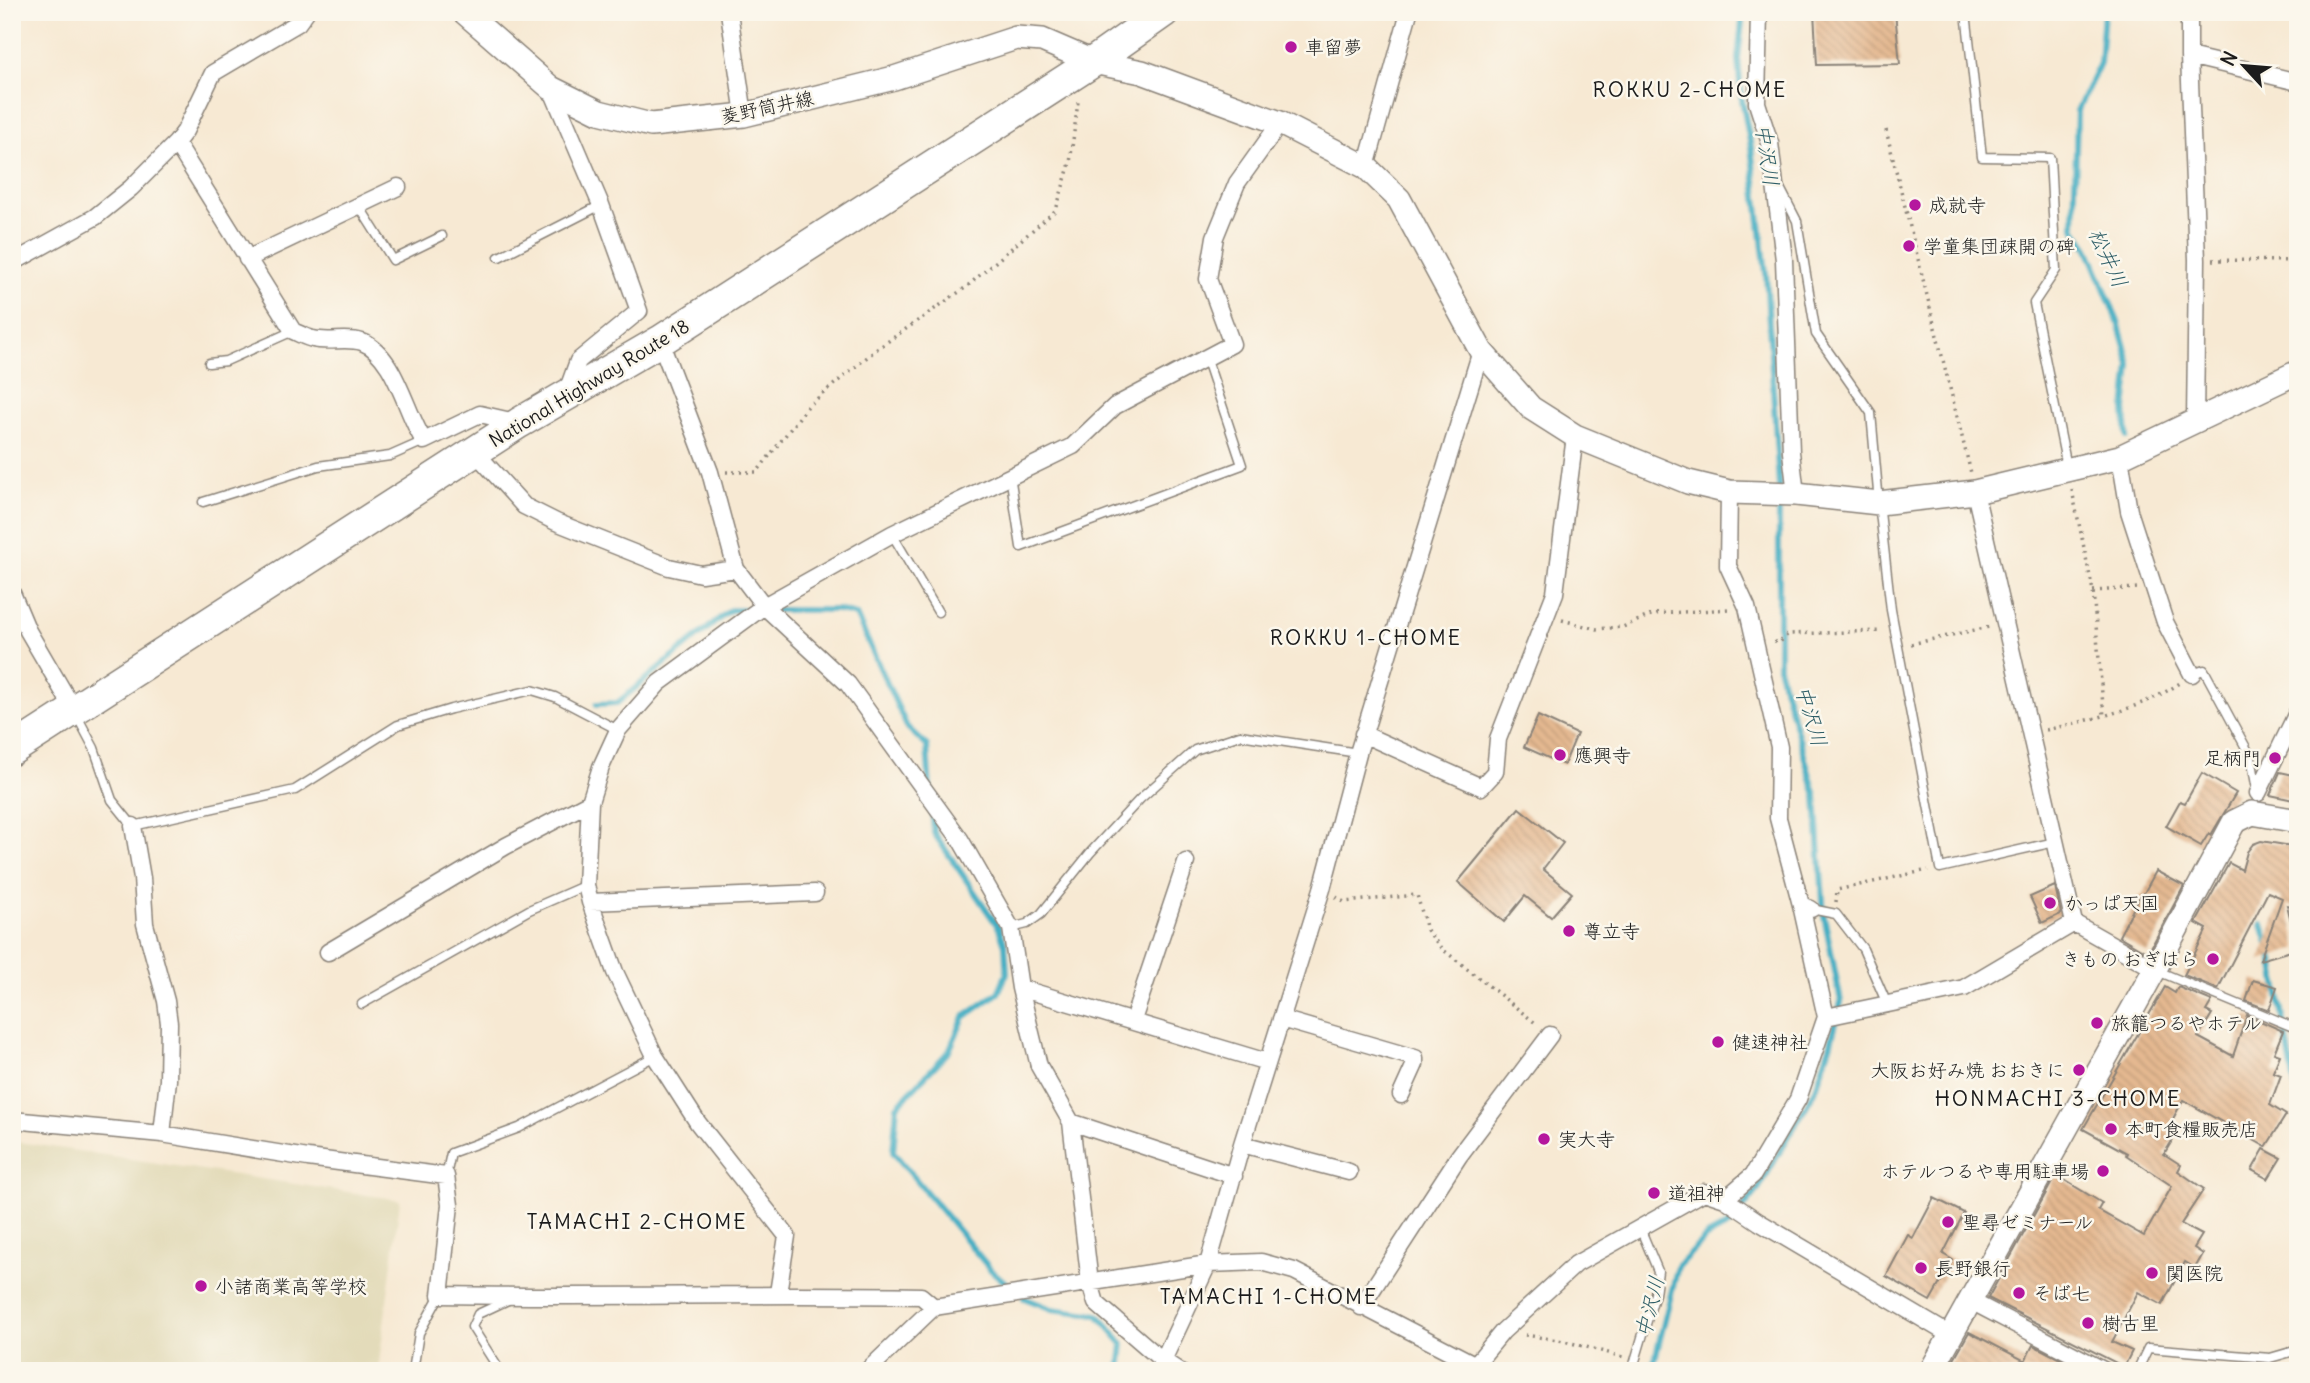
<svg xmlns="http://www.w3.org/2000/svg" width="2310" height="1383" viewBox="0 0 2310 1383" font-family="Delius,'Klee One',sans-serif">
<defs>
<pattern id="building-back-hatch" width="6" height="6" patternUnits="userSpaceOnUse" patternTransform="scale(1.75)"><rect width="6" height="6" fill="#e4b890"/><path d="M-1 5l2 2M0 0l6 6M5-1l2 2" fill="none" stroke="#c39e7c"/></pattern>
</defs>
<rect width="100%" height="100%" fill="#fbf7ec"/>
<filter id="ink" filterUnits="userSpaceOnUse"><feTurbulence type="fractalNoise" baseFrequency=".0143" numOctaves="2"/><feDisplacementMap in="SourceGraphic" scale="14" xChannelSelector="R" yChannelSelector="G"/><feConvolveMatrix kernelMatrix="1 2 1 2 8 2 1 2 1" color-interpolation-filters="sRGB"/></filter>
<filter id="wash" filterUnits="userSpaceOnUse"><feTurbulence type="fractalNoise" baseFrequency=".00686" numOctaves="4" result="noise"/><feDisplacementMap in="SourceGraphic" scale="28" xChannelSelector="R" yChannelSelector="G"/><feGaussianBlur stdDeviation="1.57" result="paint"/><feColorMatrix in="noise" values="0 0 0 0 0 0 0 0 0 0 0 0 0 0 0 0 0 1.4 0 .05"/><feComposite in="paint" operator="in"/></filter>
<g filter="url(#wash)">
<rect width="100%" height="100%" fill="#f7e9d3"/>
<!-- built -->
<path fill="#e3dbba" d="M12,1141L400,1200L378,1371H12Z"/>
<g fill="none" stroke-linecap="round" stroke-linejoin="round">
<!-- stream -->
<path stroke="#44aec3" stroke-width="6" d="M1743,12L1738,59L1741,95L1751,147L1766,273L1779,487
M2104,12L2100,63L2077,111L2074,227L2088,248L2118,322L2130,365L2125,409L2127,437
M772,610H837L856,615L907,727L927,746L930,790
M597,704L617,703L730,610H751
M932,808L934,833L999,928L1005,945L1007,973L998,993L964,1017L949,1051L897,1106L893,1152L991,1270L1015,1291
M2262,925L2272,955L2298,1102
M1024,1298L1052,1309L1098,1315L1123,1344L1120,1371
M1652,1371L1678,1266L1706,1237L1730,1224L1757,1191L1815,1091L1830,1046L1841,1002L1824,916L1816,796L1779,670V498"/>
</g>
<g id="blocks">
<!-- building -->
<path fill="url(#building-back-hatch)" d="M1814,12H1895L1900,64L1817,65Z
M1538,716L1577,734L1564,765L1524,747Z
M2280,772L2298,776V801L2270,795Z
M2202,773L2236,793L2211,835L2209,833L2201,846L2166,826L2180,801L2185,803Z
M1519,808L1563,843L1543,869L1572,893L1551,917L1525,896L1504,922L1458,882Z
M2261,841L2298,847V907L2287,905L2298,949L2260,960L2282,898L2268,892L2218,989L2184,975L2207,929L2196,923L2229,863L2242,870L2247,852L2253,844Z
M2156,871L2184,886L2148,953L2119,936L2141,894L2143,895Z
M2055,886L2061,914L2042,923L2030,897Z
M2253,980L2277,987L2269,1010L2246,1001Z
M2165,987L2175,993L2178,987L2212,1001L2206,1011L2212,1014L2198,1037L2233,1056L2247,1015L2283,1031L2274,1053L2280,1055L2273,1072L2281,1075L2270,1105L2286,1115L2266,1147L2183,1100L2167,1130L2175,1136L2164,1154L2181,1165L2178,1171L2204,1189L2181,1224L2202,1235L2194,1248L2203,1254L2195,1268L2185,1262L2162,1305L2138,1292L2112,1342L2132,1351L2124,1367L1988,1298L2056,1175L2102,1203L2098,1210L2144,1236L2172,1186L2126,1155L2127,1153L2083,1129Z
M2264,1149L2281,1158L2268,1179L2252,1170Z
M1934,1198L1964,1213L1943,1254L1953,1260L1930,1301L1886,1276L1908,1235L1913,1238Z
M1969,1332L2025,1361L2033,1345L2064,1361L2059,1371H1947Z"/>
</g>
</g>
<g filter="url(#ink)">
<use href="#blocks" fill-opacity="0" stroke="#8a8278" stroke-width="2"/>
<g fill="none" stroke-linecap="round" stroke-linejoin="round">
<defs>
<path id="lane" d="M1966,12L1982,157L2050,158L2056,270L2034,303L2067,467
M1780,188L1797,221L1816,334L1871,413L1879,503L1891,610L1940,868L2055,842
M359,206L393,260L442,236
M499,257L601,205
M209,363L226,361L293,331
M1010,475L1021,547L1242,465L1206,357
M203,502L318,466L390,456L424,441
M892,534L938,612
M2192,674L2204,670L2251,757L2257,790
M77,716L94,748L112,800L133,826L295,790L398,725L451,709L532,690L555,697L618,730
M1811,909L1836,914L1863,949L1887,1004
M1011,928L1027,924L1041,914L1090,853L1140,799L1195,750L1240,735L1358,753
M2155,970L2298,1029
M362,1004L529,910L586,885
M446,1176L451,1153L519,1128L655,1056
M413,1371L419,1333L440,1295
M500,1371L472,1327L478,1314L508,1300
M1632,1371L1655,1294L1658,1271L1640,1228
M2137,1371L2148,1348L2270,1358L2298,1350"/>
<path id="street" d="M729,12L744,115
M1759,12L1757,103L1770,143L1784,260L1791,452L1796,494
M2189,12V56L2197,260L2195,421
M2189,56L2298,82
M551,88L601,205L639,311L578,361L566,394
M176,143L293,331C300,334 307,338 313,339C329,343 347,337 362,342C395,354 406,414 424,441L480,414L519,423
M1366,167L1409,12
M247,259L398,187
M12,263L95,217L131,188L176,143L185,131L213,73L298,23L306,12
M660,341L710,472L736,569L764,606L848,684L960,839L1011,928L1020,988L1039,1066L1071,1122L1090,1283L1096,1303L1162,1360L1179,1371
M475,452L524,506L556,522L669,567L701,574L736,569
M2120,457L2129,511L2165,622L2192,674
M1729,492L1728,566L1747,607L1768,699L1779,747L1778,818L1801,905L1811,909
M1975,492L2074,923L2155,969
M12,593L28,631L74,710
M1363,734L1481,787L1495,772L1498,739L1555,593L1575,436
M2258,793L2298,711
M133,826L142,878L145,924L166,1001L169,1023L168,1080L162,1134
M590,902L815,893
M328,952L506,846L590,802
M1020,988L1267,1062
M1826,1017L1964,988L2074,923
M1281,1019L1415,1058V1064L1401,1095
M1133,1020L1186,862
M12,1120L162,1134L308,1158L446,1176L450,1205L440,1295C600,1298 760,1293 921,1296L934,1307
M1071,1122L1234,1176
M1242,1144L1349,1172
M1725,1199L1753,1175L1798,1099L1826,1017L1801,905
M778,1293L787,1236L698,1123L655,1056L615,972L590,902L586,885L590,802L601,767L618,730L659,683L764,606L892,534L1073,446L1115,406L1232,344L1208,279L1215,237L1237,183L1280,123
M1969,1300L2105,1371
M1361,1307L1459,1156L1550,1035
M867,1371L934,1307L1208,1264L1261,1262L1294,1271L1474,1364
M1158,1371L1208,1264L1242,1144L1322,889L1358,753L1481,351
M1470,1371L1503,1331L1576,1264L1704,1192L1725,1199L1759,1222L1950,1335"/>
<path id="secondary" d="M464,12L551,88L599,112L651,125L744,115L894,78L1016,38L1042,40L1093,62L1142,72L1280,123L1366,167L1399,199L1481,351L1531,408L1575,436L1688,482L1729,492L1796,494L1879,503L1975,492L2120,457L2298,372
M1931,1371L2155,969L2234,822L2252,813L2298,821"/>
<path id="highway" d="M12,750L519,423L660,341L1093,62L1164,12"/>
</defs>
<!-- lane casing -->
<use href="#lane" stroke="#8a8278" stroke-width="11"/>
<!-- street casing -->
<use href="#street" stroke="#8a8278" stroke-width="19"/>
<!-- secondary casing -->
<use href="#secondary" stroke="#8a8278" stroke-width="26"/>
<!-- highway casing -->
<use href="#highway" stroke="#8a8278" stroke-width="33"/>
<!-- path -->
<path stroke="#8a8278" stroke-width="3.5" stroke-dasharray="2 5" stroke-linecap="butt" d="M1886,130L1971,473
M2213,260L2298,261
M726,472H757L808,406L877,349L965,288L1056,210L1070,163L1078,102
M2072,490L2093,591L2104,717
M2093,591L2137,588
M1562,620L1596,629L1623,627L1653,614L1729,609
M1774,642H1780L1788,634L1882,631
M1911,644L1989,627
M2046,730C2092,719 2140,710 2180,683
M1336,897L1344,902L1417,895L1427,930L1441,948L1538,1025
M1836,902L1837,890L1928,870
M1525,1335L1564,1341L1623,1357"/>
<!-- lane -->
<use href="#lane" stroke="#fff" stroke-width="8"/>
<!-- street -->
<use href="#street" stroke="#fff" stroke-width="16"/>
<!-- secondary -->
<use href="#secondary" stroke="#fff" stroke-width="23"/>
<!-- highway -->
<use href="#highway" stroke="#fff" stroke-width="30"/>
</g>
</g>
<!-- markers -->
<g fill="#b5179e" stroke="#fbf7ec" stroke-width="2.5">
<circle cx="1291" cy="47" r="7"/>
<circle cx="1915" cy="205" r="7"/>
<circle cx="1909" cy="246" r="7"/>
<circle cx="1560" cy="755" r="7"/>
<circle cx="2275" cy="758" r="7"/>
<circle cx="2050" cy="903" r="7"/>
<circle cx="1569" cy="931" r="7"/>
<circle cx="2213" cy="959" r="7"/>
<circle cx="2097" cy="1023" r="7"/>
<circle cx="1718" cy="1042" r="7"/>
<circle cx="2079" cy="1070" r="7"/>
<circle cx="2111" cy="1129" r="7"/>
<circle cx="1544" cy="1139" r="7"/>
<circle cx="2103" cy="1171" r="7"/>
<circle cx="1654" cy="1193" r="7"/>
<circle cx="1948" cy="1222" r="7"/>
<circle cx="1921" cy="1268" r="7"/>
<circle cx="2152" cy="1273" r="7"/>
<circle cx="201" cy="1286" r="7"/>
<circle cx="2019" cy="1293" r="7"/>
<circle cx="2088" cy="1323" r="7"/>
</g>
<g text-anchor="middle" stroke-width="5" stroke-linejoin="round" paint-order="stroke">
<!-- poi labels -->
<g font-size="19" fill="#1c1c1c" stroke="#fbf7ec" text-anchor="start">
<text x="1305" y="54">車留夢</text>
<text x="1929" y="212">成就寺</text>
<text x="1923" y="253">学童集団疎開の碑</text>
<text x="1574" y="762">應興寺</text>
<text x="2261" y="765" text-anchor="end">足柄門</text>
<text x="2064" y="910">かっぱ天国</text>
<text x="1583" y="938">尊立寺</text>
<text x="2199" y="966" text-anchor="end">きもの おぎはら</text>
<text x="2111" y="1030">旅籠つるやホテル</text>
<text x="1732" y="1049">健速神社</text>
<text x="2065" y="1077" text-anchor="end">大阪お好み焼 おおきに</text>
<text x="2125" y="1136">本町食糧販売店</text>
<text x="1558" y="1146">実大寺</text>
<text x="2089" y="1178" text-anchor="end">ホテルつるや専用駐車場</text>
<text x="1668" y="1200">道祖神</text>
<text x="1962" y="1229">聖尋ゼミナール</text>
<text x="1935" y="1275">長野銀行</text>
<text x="2166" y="1280">関医院</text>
<text x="215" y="1293">小諸商業高等学校</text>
<text x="2033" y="1300">そば七</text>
<text x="2102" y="1330">樹古里</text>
</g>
<!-- street labels -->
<g font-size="19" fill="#1c1c1c" stroke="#fbf7ec">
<text transform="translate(767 107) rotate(-12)" y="7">菱野筒井線</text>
<text transform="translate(589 383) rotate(-31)" y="7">National Highway Route 18</text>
</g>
<!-- neighbourhood labels -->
<g font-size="21" letter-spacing="2" fill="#1c1c1c" stroke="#fbf7ec">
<text x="1690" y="97">ROKKU 2-CHOME</text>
<text x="1366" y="645">ROKKU 1-CHOME</text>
<text x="2058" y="1106">HONMACHI 3-CHOME</text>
<text x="637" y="1229">TAMACHI 2-CHOME</text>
<text x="1269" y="1304">TAMACHI 1-CHOME</text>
</g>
<!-- water labels -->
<g font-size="21" font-style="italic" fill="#2e5e67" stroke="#fbf7ec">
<text transform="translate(1767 155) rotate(82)" y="7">中沢川</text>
<text transform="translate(2108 258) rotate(65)" y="7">松井川</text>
<text transform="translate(1811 716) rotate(74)" y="7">中沢川</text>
<text transform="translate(1650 1307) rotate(-76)" y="7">中沢川</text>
</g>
</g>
<!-- margin -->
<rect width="2310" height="1383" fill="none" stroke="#fbf7ec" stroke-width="42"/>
<!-- north arrow -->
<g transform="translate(2244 66) rotate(296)" stroke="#fbf7ec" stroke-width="5" paint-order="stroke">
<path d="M0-5L12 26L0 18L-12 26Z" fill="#1c1c1c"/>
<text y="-10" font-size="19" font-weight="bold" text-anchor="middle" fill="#1c1c1c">N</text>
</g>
</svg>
